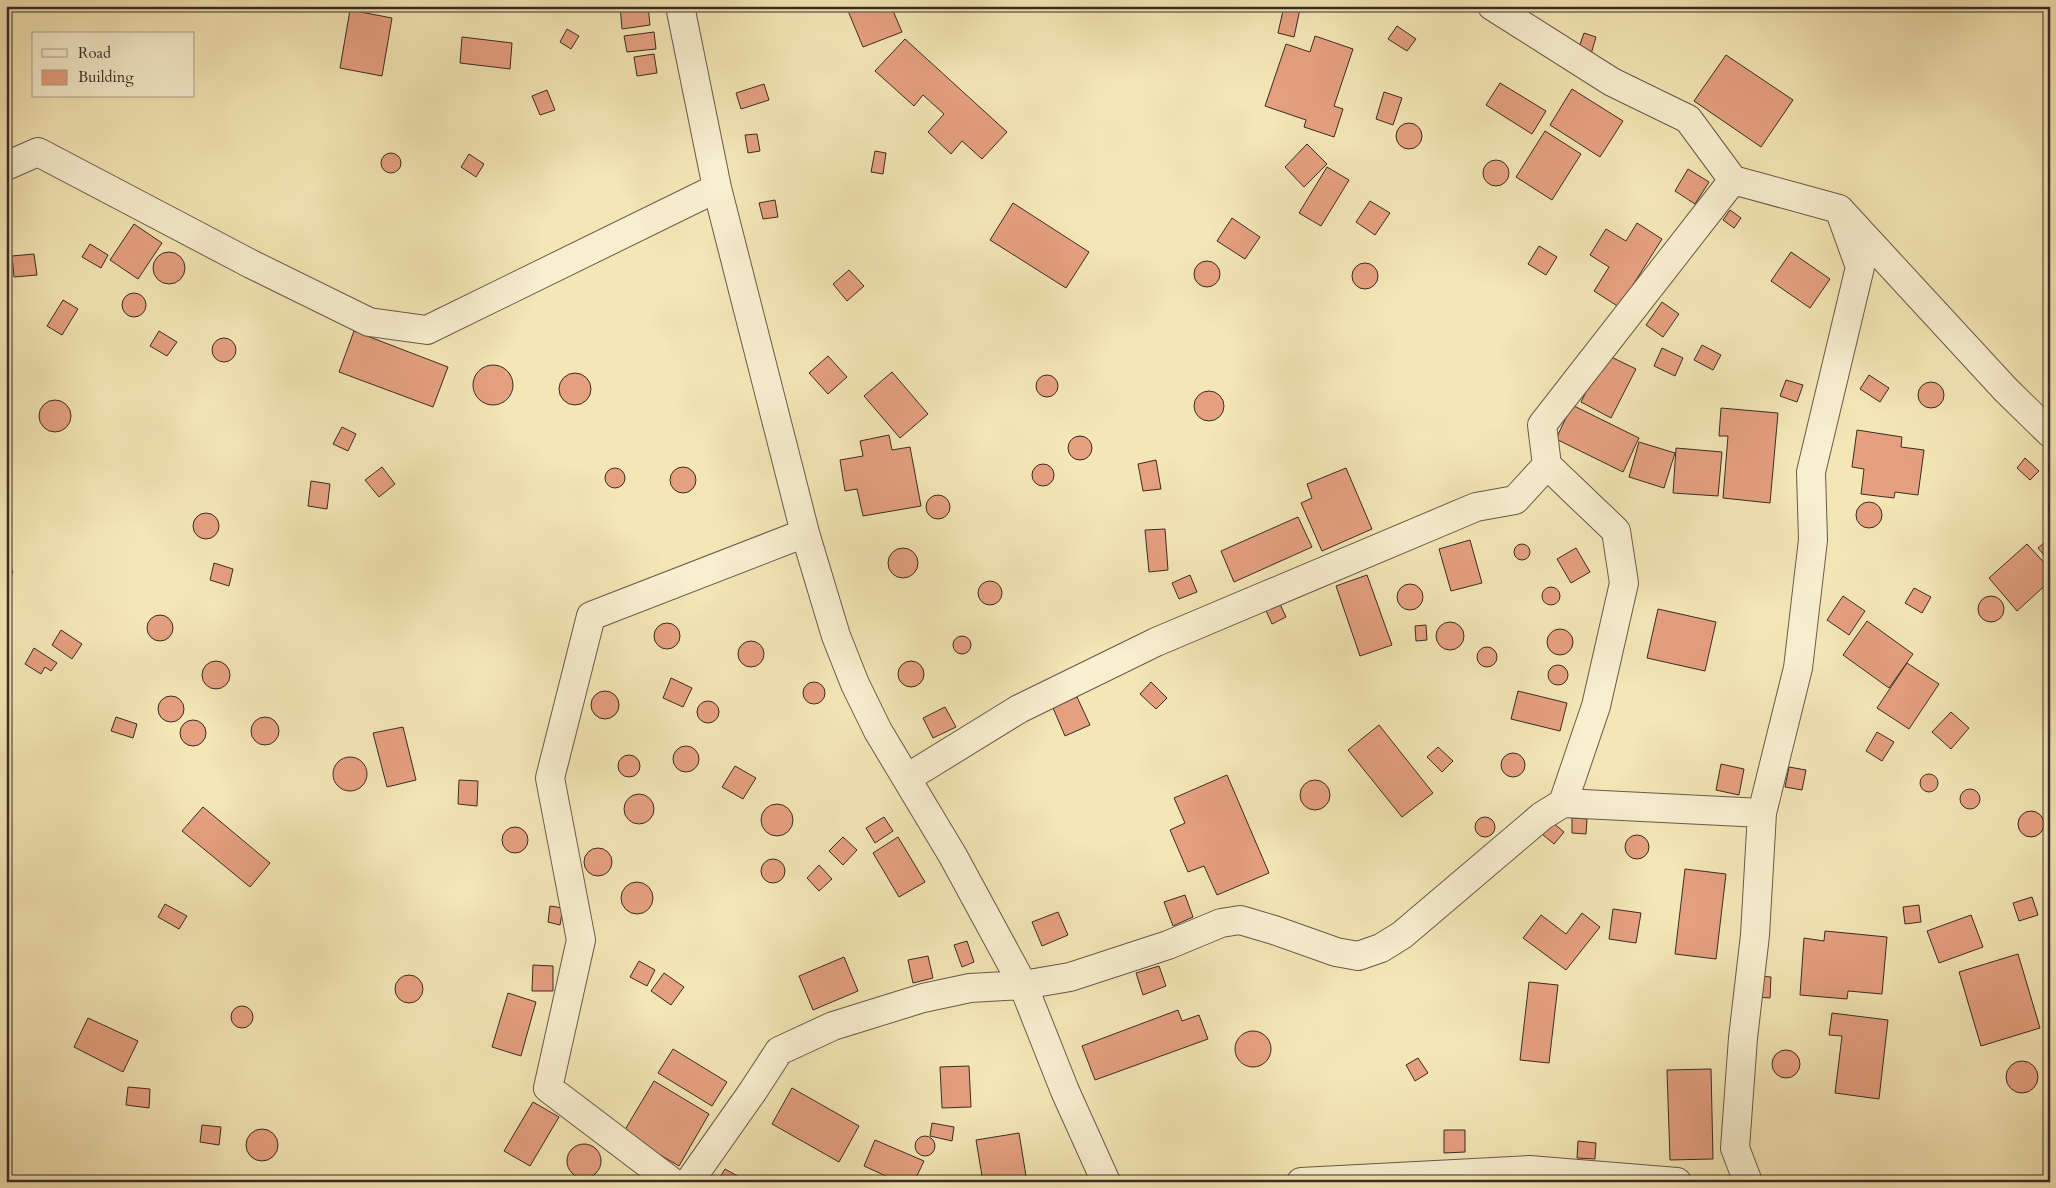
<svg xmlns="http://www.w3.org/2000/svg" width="2056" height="1188" viewBox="0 0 2056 1188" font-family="Cardo,serif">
<rect width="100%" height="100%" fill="#f4e6b5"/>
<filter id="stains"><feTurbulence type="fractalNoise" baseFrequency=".004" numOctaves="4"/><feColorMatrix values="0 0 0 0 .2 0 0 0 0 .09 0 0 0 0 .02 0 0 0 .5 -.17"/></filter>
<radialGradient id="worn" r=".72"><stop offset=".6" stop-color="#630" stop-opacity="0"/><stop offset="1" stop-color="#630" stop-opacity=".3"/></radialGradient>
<!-- building -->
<path fill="#e5a080" stroke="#3a2b26" d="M620,6H648L650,25L622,29Z
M846,6H891L902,32L863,47Z
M1284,6L1300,9L1294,37L1278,33Z
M1358,6H1371L1367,12Z
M350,10L392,18L382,76L340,68Z
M1397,26L1416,39L1407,51L1388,39Z
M567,29L579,36L571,49L560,42Z
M654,32L656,49L627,52L624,36Z
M1584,33L1596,37L1591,54L1578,50Z
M1315,36L1353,49L1334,106L1343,109L1334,137L1304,127L1306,120L1265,106L1286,44L1310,52Z
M462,37L512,43L510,69L460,63Z
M905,39L1007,132L982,159L962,141L951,154L928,132L944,114L923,95L914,106L875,71Z
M654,54L657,73L637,76L634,57Z
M1726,55L1793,100L1761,147L1694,101Z
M1500,83L1546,111L1532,134L1486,105Z
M764,84L769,100L741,109L736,93Z
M1572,89L1623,121L1600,157L1550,125Z
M547,90L555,110L540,115L532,96Z
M1384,92L1402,98L1393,125L1376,119Z
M1396 136a13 13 0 1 1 26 0a13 13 0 1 1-26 0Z
M1545,131L1581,154L1552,200L1516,177Z
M757,134L760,151L748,153L745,135Z
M1307,144L1327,164L1304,187L1285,167Z
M875,151L886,153L883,174L871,172Z
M381 163a10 10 0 1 1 20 0a10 10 0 1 1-20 0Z
M469,154L484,164L476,177L461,167Z
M1483 173a13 13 0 1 1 26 0a13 13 0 1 1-26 0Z
M1327,167L1349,180L1321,226L1299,213Z
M1688,169L1709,182L1695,204L1675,191Z
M775,200L778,217L763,219L759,203Z
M1370,201L1390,213L1375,235L1356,222Z
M1013,203L1089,252L1066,288L990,240Z
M1730,210L1741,218L1734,228L1723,220Z
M1232,218L1260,237L1245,259L1217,241Z
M1637,223L1662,239L1619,307L1594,291L1609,267L1590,255L1606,229L1626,241Z
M134,224L162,243L138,279L110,260Z
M90,244L108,255L101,268L82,257Z
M1539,246L1557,257L1546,275L1528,264Z
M1791,252L1830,279L1810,308L1771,281Z
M153 268a16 16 0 1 1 32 0a16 16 0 1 1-32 0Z
M34,254L37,275L14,277L12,256Z
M1194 274a13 13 0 1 1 26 0a13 13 0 1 1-26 0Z
M1352 276a13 13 0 1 1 26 0a13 13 0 1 1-26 0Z
M849,270L864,286L847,301L833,284Z
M122 305a12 12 0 1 1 24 0a12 12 0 1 1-24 0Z
M63,300L78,309L62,335L47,326Z
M1662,302L1679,314L1663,337L1646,325Z
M159,331L177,342L167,356L150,346Z
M354,331L448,367L433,407L339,372Z
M212 350a12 12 0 1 1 24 0a12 12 0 1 1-24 0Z
M1702,345L1721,355L1713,370L1694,360Z
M1662,348L1683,358L1675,376L1654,366Z
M1605,354L1636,369L1611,418L1581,402Z
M828,356L847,377L828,394L809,373Z
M473 385a20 20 0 1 1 40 0a20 20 0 1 1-40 0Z
M892,372L928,414L900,438L864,396Z
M559 389a16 16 0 1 1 32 0a16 16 0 1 1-32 0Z
M1869,375L1889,388L1880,402L1860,389Z
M1036 386a11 11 0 1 1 22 0a11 11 0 1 1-22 0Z
M1786,380L1803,385L1797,402L1780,396Z
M1918 395a13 13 0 1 1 26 0a13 13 0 1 1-26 0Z
M1194 406a15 15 0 1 1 30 0a15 15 0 1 1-30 0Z
M39 416a16 16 0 1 1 32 0a16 16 0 1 1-32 0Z
M1572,405L1639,438L1623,472L1556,439Z
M1721,408L1778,413L1770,503L1723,498L1728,436H1719Z
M342,427L356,434L348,451L333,444Z
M1857,430L1902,437L1901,447L1924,450L1918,495L1895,492L1894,498L1861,494L1864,469L1852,467Z
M889,435L892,450L910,447L921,506L863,516L857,489L845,491L840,460L863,456L860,441Z
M1068 448a12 12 0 1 1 24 0a12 12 0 1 1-24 0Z
M1639,442L1675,453L1664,488L1629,477Z
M1676,448L1722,452L1718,496L1673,493Z
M2025,458L2039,471L2030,480L2017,468Z
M1156,460L1161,489L1143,491L1138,464Z
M1032 475a11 11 0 1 1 22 0a11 11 0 1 1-22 0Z
M382,467L395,484L379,497L365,480Z
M670 480a13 13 0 1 1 26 0a13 13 0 1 1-26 0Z
M605 478a10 10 0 1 1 20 0a10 10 0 1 1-20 0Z
M1346,468L1372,529L1322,551L1301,503L1312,498L1307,484Z
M311,481L330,484L327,509L308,506Z
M926 507a12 12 0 1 1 24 0a12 12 0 1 1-24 0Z
M1856 515a13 13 0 1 1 26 0a13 13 0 1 1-26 0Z
M193 526a13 13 0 1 1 26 0a13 13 0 1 1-26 0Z
M1298,517L1312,547L1234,582L1221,551Z
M1165,529L1168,570L1149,572L1145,530Z
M2050,538V562L2038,548Z
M1470,540L1482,583L1451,591L1439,549Z
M1514 552a8 8 0 1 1 16 0a8 8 0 1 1-16 0Z
M2027,544L2050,569V581L2017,611L1989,578Z
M888 563a15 15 0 1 1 30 0a15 15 0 1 1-30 0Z
M1576,548L1590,572L1571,583L1557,559Z
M6,563L10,566L13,572L10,578L6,581Z
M214,563L233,569L229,586L210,580Z
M1190,575L1197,592L1179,599L1172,583Z
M1367,575L1392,645L1360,656L1336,586Z
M978 593a12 12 0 1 1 24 0a12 12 0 1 1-24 0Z
M1397 597a13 13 0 1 1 26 0a13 13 0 1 1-26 0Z
M1542 596a9 9 0 1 1 18 0a9 9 0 1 1-18 0Z
M1914,588L1931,597L1922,613L1905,603Z
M1843,596L1865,611L1849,635L1827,620Z
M1978 609a13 13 0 1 1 26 0a13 13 0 1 1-26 0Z
M1278,600L1286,617L1272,624L1264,606Z
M1658,609L1716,622L1705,671L1647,658Z
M147 628a13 13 0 1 1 26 0a13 13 0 1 1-26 0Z
M1867,621L1913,654L1889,688L1843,655Z
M1436 636a14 14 0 1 1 28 0a14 14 0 1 1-28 0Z
M654 636a13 13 0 1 1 26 0a13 13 0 1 1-26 0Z
M1426,625L1427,640L1416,641L1415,626Z
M1547 642a13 13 0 1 1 26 0a13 13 0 1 1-26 0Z
M61,630L82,644L72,659L52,645Z
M953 645a9 9 0 1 1 18 0a9 9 0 1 1-18 0Z
M738 654a13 13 0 1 1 26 0a13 13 0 1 1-26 0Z
M1477 657a10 10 0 1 1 20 0a10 10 0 1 1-20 0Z
M34,648L57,663L51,671L45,667L41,674L25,664Z
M202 675a14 14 0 1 1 28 0a14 14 0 1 1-28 0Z
M898 674a13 13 0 1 1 26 0a13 13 0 1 1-26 0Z
M1907,663L1939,684L1909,729L1877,708Z
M1548 675a10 10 0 1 1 20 0a10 10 0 1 1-20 0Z
M671,678L692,688L683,707L663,698Z
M1151,682L1167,698L1156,709L1140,694Z
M803 693a11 11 0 1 1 22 0a11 11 0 1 1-22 0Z
M591 705a14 14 0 1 1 28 0a14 14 0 1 1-28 0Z
M1518,691L1567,703L1560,731L1511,719Z
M158 709a13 13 0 1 1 26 0a13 13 0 1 1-26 0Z
M1077,697L1090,725L1065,736L1053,708Z
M697 712a11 11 0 1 1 22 0a11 11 0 1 1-22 0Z
M945,707L956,727L933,738L923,718Z
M1951,712L1969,728L1951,749L1932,732Z
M251 731a14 14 0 1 1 28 0a14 14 0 1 1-28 0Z
M116,717L137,724L133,738L111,731Z
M180 733a13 13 0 1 1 26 0a13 13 0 1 1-26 0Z
M1379,725L1433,793L1402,817L1348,750Z
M403,727L416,780L387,787L373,733Z
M1877,732L1894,742L1882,761L1866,751Z
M673 759a13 13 0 1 1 26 0a13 13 0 1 1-26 0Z
M1438,747L1453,761L1442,772L1427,757Z
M1501 765a12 12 0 1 1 24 0a12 12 0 1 1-24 0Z
M618 766a11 11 0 1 1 22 0a11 11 0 1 1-22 0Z
M333 774a17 17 0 1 1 34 0a17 17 0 1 1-34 0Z
M1721,764L1744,769L1739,795L1716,790Z
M735,766L756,778L743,799L722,787Z
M1789,767L1806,770L1802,790L1785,787Z
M1920 783a9 9 0 1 1 18 0a9 9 0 1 1-18 0Z
M1227,775L1269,873L1217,895L1204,866L1188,872L1170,830L1185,823L1174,798Z
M459,780L478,781L477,806L458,804Z
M1300 795a15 15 0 1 1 30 0a15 15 0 1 1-30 0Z
M1960 799a10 10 0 1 1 20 0a10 10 0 1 1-20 0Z
M6,791L9,797L6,806Z
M624 809a15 15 0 1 1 30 0a15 15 0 1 1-30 0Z
M761 820a16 16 0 1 1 32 0a16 16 0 1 1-32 0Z
M203,807L270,863L250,887L182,831Z
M2018 824a13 13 0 1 1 26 0a13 13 0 1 1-26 0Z
M884,817L893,831L875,843L866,828Z
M1475 827a10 10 0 1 1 20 0a10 10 0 1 1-20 0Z
M1572,818L1587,819L1586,834L1572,833Z
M1552,822L1564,832L1554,844L1542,834Z
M502 840a13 13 0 1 1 26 0a13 13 0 1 1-26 0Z
M1625 847a12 12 0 1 1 24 0a12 12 0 1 1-24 0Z
M843,837L857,850L843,865L829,851Z
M898,837L925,882L899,897L873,853Z
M584 862a14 14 0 1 1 28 0a14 14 0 1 1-28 0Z
M761 871a12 12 0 1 1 24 0a12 12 0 1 1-24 0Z
M819,865L832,879L819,891L807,878Z
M1685,869L1726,874L1716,959L1675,954Z
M621 898a16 16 0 1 1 32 0a16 16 0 1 1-32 0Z
M1185,895L1193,917L1173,926L1164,902Z
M2032,897L2038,915L2019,921L2013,903Z
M165,904L187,916L179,929L158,917Z
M1919,905L1921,922L1905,924L1903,907Z
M550,906L563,908L560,925L548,922Z
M1613,909L1641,913L1636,943L1609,939Z
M1058,912L1068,935L1042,946L1032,922Z
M1582,913L1600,927L1566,970L1523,938L1541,915L1566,934Z
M1971,915L1983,947L1939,963L1927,931Z
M1825,931L1887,937L1882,994L1848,991L1847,999L1800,995L1804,938L1824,941Z
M967,941L974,962L962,967L954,945Z
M2018,954L2040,1028L1981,1046L1959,972Z
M928,956L933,978L913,983L908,960Z
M844,957L858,991L813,1010L799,976Z
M639,961L655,970L647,986L630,977Z
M533,965L553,966V991H532Z
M1159,966L1166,986L1143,995L1136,973Z
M664,973L684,987L671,1005L651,991Z
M395 989a14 14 0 1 1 28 0a14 14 0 1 1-28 0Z
M1758,976L1771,977L1770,998L1756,997Z
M1529,982L1558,985L1549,1063L1520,1060Z
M508,993L536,1002L521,1056L492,1047Z
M231 1017a11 11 0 1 1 22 0a11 11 0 1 1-22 0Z
M1178,1010L1182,1021L1199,1015L1208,1039L1095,1080L1082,1046Z
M1832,1013L1888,1020L1879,1099L1835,1093L1842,1036L1829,1035Z
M88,1018L138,1041L123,1072L74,1047Z
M1235 1049a18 18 0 1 1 36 0a18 18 0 1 1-36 0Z
M673,1049L727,1082L712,1106L658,1073Z
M1772 1064a14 14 0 1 1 28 0a14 14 0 1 1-28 0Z
M1418,1058L1428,1073L1415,1081L1406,1065Z
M2006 1077a16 16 0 1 1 32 0a16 16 0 1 1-32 0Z
M969,1066L971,1107L942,1108L940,1067Z
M1711,1069L1713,1159L1670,1160L1667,1070Z
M654,1081L709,1114L679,1166L623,1133Z
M128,1087L150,1089L149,1108L126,1105Z
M792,1088L859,1126L839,1162L772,1124Z
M533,1102L559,1117L530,1166L504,1151Z
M932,1123L954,1127L952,1141L930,1136Z
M202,1125L221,1127L219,1145L200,1142Z
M246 1145a16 16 0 1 1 32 0a16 16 0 1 1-32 0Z
M1444,1130H1465V1152L1444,1153Z
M1019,1133L1027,1182H983L976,1140Z
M915 1146a10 10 0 1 1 20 0a10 10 0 1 1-20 0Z
M875,1140L924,1161L914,1182H899L864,1166Z
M1578,1141L1596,1143L1595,1159L1577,1158Z
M567 1161a17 17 0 1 1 34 0a17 17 0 1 1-34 0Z
M725,1169L743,1179L741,1182H717Z"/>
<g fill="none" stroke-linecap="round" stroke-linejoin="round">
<defs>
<path id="minor" d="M680,6L717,188L805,533L836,636L855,684L878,731L953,856L1023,985L1065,1091L1106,1182
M1492,6L1612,82L1688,119L1733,180L1839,209L2006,390L2050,433
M6,166L38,152L251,264L369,322L427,330L717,188
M1547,465L1616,531L1624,583L1596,706L1563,803
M907,778L1019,709L1156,642L1476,507L1515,500L1547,465L1542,425L1733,180
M672,1182L548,1088L581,940L550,778L591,616L805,533
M689,1182L753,1091L779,1051L833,1026L923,998L970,988L1023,985L1070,977L1168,945L1221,923L1240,920L1274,930L1336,952L1358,956L1381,948L1402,935L1542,816L1563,803L1762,813
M1301,1182L1529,1170L1677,1182
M1748,1182L1735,1148L1743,1038L1755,935L1762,813L1798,668L1813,540L1811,472L1860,267L1839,209"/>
</defs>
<!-- minor casing -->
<use href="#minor" stroke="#685a4a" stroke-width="30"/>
<!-- minor -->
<use href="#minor" stroke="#f8efcf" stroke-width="28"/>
</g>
<!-- margin -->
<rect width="2056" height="1188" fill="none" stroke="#f4e6b5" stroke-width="25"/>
<rect x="8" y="8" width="2041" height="1173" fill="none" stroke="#3a2b26" stroke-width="2.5"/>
<rect x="12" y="12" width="2031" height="1163" fill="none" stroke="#3a2b26"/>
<!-- legend -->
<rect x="32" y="32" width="162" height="65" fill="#f8efcf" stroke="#aca18b"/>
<rect x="42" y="49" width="25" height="8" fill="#f8efcf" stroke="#aca18b"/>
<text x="78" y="58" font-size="15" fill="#3a2b26">Road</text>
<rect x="42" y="70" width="25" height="15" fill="#e5a080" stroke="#aca18b"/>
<text x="78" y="82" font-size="15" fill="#3a2b26">Building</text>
<rect width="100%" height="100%" filter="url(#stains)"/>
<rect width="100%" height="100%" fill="url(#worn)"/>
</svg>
